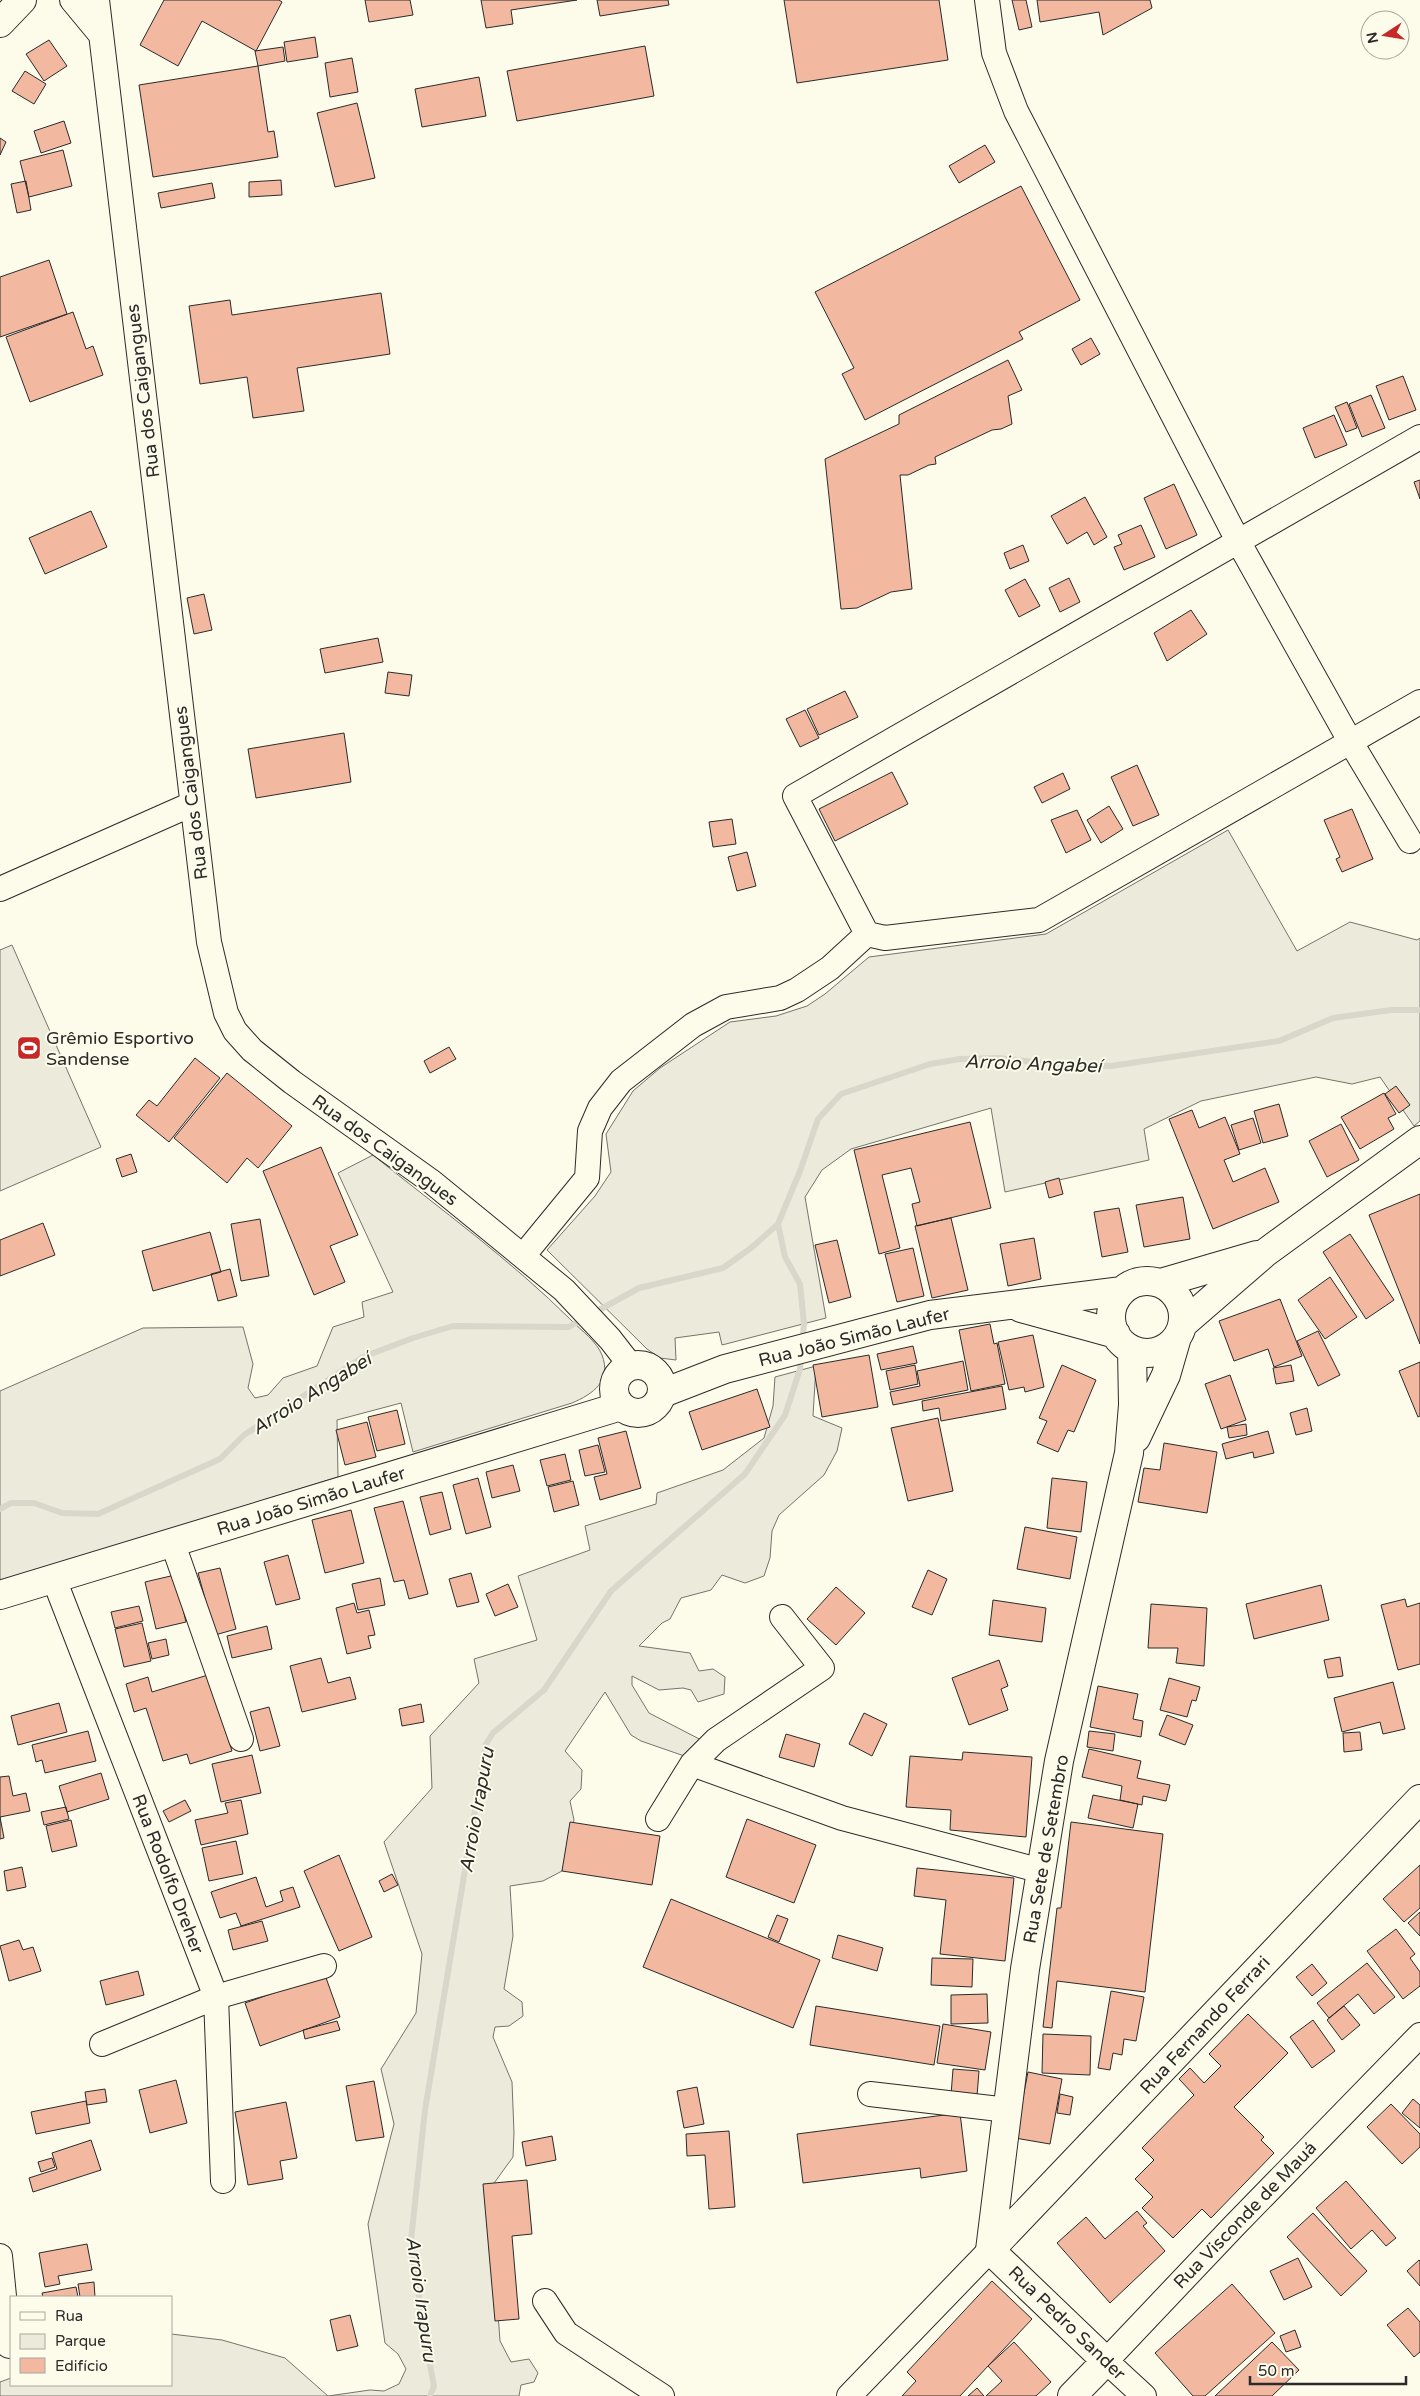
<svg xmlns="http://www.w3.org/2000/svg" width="1420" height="2396" viewBox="0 0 1420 2396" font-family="'Varela Round',sans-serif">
<rect width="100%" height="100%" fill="#fdfbea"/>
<!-- green -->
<path fill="#ecebdb" stroke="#74746e" d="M1228,830L1297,951L1350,922L1417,940L1420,938V1121L1414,1126L1380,1077L1352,1084L1316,1077L1201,1101L1144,1129L1149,1160L1005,1192L991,1108L851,1149L822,1170L805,1197L826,1318L722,1345L719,1332L675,1338L676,1360L660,1358L647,1349L547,1250L595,1196L611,1172L606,1134L633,1091L660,1068L730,1022L776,1016L807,1006L825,994L869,957L1046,934Z
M12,945L101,1147L0,1191V950Z
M373,1155C440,1209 511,1260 572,1321C581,1330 597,1342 602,1355C612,1381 593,1394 572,1403L413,1452L401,1403L337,1420L338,1477L0,1582V1391L143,1328L243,1327L253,1364L248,1388L255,1398L268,1395L283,1378L317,1366L333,1327L364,1317L362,1302L393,1292L338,1173Z
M816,1366L813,1416L842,1428L837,1451L824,1475L779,1515L772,1531L770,1558L764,1576L745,1583L722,1575L711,1590L681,1598L670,1619L662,1623L639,1646L690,1653L699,1671L713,1669L725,1677L724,1694L698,1702L691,1690L683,1688L659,1690L632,1676V1685L649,1713L709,1744L693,1759L641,1741L631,1735L605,1692L565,1751L582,1770L581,1789L570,1801L574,1820L562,1871L543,1881L510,1886L513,1936L504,1989L522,2002L523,2016L509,2026L495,2027L493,2037L512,2082L514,2133L513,2157L489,2190L500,2341L511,2362L529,2359L538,2373L534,2382L521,2385L519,2396H0V2382L11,2378V2385H171V2334L222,2340L285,2358L328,2396L370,2390L384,2391L399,2384L406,2369L398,2354L385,2343L368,2224L394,2124L381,2069L416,2013L422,1954L384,1842L432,1788L430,1736L479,1683L474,1659L537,1640L518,1576L590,1550L585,1526L656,1504L657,1493L723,1470L764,1438L773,1406L775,1377Z"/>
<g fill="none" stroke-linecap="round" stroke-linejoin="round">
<!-- stream -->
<path stroke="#d8d7c9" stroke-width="6" d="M778,1224L785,1257L800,1284L804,1324L802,1343
M592,1314L639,1288L723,1268L751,1248L778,1224L800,1171L818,1119L841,1094L930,1064L960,1059L999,1058L1043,1063L1111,1066L1279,1041L1333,1018L1391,1010H1420
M0,1509L11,1503H34L62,1513L98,1514L220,1459L244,1435L363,1357L413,1338L453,1326L569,1327L583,1319
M430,2396L434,2386L424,2333L411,2240L425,2110L486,1744L493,1733L544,1690L611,1591L745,1474L785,1415L800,1369L801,1355"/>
</g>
<!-- building -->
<path fill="#f2b8a0" stroke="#2b2b2b" d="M164,0H279L282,2L256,51L202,21L178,66L140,45Z
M365,0H410L413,15L369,22Z
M481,0H577L511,10L513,24L486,28Z
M597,0H668L669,5L600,16Z
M784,0H939L948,60L797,83Z
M1012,0H1026L1032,27L1019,30Z
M1037,0H1150L1152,8L1103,35L1099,12L1040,22Z
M315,37L318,57L287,62L284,42Z
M49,40L67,66L44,81L26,54Z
M645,46L654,96L517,121L507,71Z
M283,47L285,61L258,66L255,51Z
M352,58L358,92L330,97L325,63Z
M258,66L268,132L274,131L278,157L153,177L139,85Z
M25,71L46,84L34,104L12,91Z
M479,77L486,116L422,127L415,89Z
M357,103L375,178L335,187L317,113Z
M64,121L71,143L41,153L34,131Z
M0,138L6,142L0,155Z
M985,145L995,162L959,183L949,166Z
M63,150L72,186L29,197L20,161Z
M281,180L282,195L249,197V182Z
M26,181L31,210L17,213L11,184Z
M212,183L215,198L161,208L158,193Z
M1021,186L1080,300L1019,332L1023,339L865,420L842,374L854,368L815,292Z
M49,260L67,314L0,337V277Z
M381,293L390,354L297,368L304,411L253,418L247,377L200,384L189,306L230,300L232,315Z
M73,312L86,349L93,346L103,375L30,402L6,337Z
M1091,338L1100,354L1081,365L1072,349Z
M1008,360L1022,390L1008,396L1012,424L1001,429L992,430L935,457L936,464L929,465L908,475H900L912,589L891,592L857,608L841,609L825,459L899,424V415Z
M1403,376L1416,410L1389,420L1376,386Z
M1371,395L1385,428L1362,437L1349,404Z
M1347,402L1357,428L1346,432L1335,407Z
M1334,415L1347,445L1315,458L1303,428Z
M1420,480V499L1414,482Z
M1174,484L1197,535L1166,549L1144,498Z
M1085,497L1107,537L1094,545L1087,532L1067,544L1051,516Z
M91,511L107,547L45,574L29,538Z
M1141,525L1155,557L1124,570L1114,547L1122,544L1118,535Z
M1023,545L1029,561L1010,569L1004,553Z
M1069,578L1080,602L1060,612L1049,588Z
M1025,579L1040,606L1019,617L1005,590Z
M204,594L212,630L194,634L187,598Z
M1191,610L1207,634L1167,661L1154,633Z
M378,638L383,662L325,673L320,649Z
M388,672L412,675L409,696L385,693Z
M845,691L858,717L819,735L807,709Z
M805,710L819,738L800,747L786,719Z
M344,733L351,782L256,798L248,749Z
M1137,765L1159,815L1133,826L1111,777Z
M892,772L908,804L835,841L819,809Z
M1063,773L1070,789L1042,803L1034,787Z
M1109,806L1123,829L1101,843L1087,820Z
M1352,809L1373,859L1342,872L1336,859L1340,857L1324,820Z
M1077,810L1091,840L1066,853L1051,820Z
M732,819L736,844L713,847L709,822Z
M747,852L756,886L737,891L728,857Z
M449,1047L456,1059L430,1073L424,1061Z
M195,1058L220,1078L169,1142L136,1115L149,1100L157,1106Z
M227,1073L292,1126L258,1168L247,1158L227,1183L174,1138Z
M1396,1086L1410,1105L1399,1113L1385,1094Z
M1384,1093L1396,1114L1388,1118L1394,1129L1360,1149L1341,1117Z
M1279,1104L1288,1136L1263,1143L1254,1111Z
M1192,1110L1199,1128L1225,1117L1240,1154L1224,1160L1233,1182L1265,1168L1279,1202L1213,1229L1169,1119Z
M1253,1118L1261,1143L1239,1150L1231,1125Z
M970,1122L991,1208L917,1226L912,1204L920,1202L911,1168L882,1175L900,1248L879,1254L854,1150Z
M1341,1124L1359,1160L1327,1177L1309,1141Z
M321,1147L358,1235L330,1246L345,1282L314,1295L263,1171Z
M131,1154L137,1172L122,1177L116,1159Z
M1059,1178L1063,1194L1049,1198L1045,1182Z
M1420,1194V1344L1369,1215Z
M1183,1197L1190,1239L1144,1247L1136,1205Z
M1119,1208L1128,1252L1102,1257L1094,1212Z
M951,1218L968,1290L932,1298L915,1226Z
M260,1219L269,1276L241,1281L231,1224Z
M43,1223L55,1255L0,1276V1240Z
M210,1232L221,1272L153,1291L142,1251Z
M1350,1234L1394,1300L1366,1319L1323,1252Z
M1034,1238L1041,1279L1008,1286L1000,1244Z
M837,1240L851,1297L829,1303L815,1245Z
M913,1248L924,1296L897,1302L885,1254Z
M230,1269L237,1296L218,1301L211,1274Z
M1330,1277L1357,1317L1325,1339L1298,1300Z
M1280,1299L1302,1356L1274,1367L1268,1349L1234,1361L1219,1321Z
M990,1324L994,1344L997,1343L1005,1384L971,1391L959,1330Z
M1318,1331L1340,1375L1318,1386L1297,1341Z
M1033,1335L1044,1387L1025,1392L1024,1387L1009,1390L998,1342Z
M913,1346L917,1363L881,1370L877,1354Z
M869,1355L878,1407L822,1417L813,1365Z
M963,1361L968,1390L893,1405L890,1392L920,1386L917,1371Z
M1420,1362V1416L1418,1417L1399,1371Z
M915,1365L918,1384L890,1390L886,1371Z
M1062,1365L1096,1380L1074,1432L1068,1430L1058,1452L1037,1443L1047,1421L1039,1418Z
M1291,1365L1294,1381L1276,1384L1273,1368Z
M1230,1375L1246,1420L1221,1429L1205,1384Z
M1002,1386L1006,1409L941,1421L939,1408L923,1411L922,1401Z
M757,1389L770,1427L702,1450L689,1412Z
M1307,1408L1312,1431L1296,1435L1290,1413Z
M397,1410L405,1444L377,1451L368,1417Z
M938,1418L953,1491L908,1501L891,1428Z
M367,1422L376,1457L345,1465L336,1430Z
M1246,1424L1247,1435L1229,1438L1227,1427Z
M626,1431L641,1488L600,1500L594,1477L607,1474L598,1438Z
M1268,1431L1274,1453L1254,1458L1253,1452L1226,1459L1222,1444Z
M1164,1443L1217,1452L1207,1513L1138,1502L1144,1468L1160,1470Z
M598,1445L605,1472L585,1476L579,1450Z
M565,1454L571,1480L547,1486L540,1460Z
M513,1465L520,1491L492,1498L486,1472Z
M478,1478L491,1527L466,1534L453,1485Z
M1052,1478L1087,1482L1081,1532L1047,1528Z
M573,1481L579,1505L554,1512L548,1487Z
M442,1492L451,1529L430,1535L420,1497Z
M403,1501L428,1594L409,1599L404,1580L394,1582L374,1508Z
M351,1510L364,1563L325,1573L312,1520Z
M1025,1527L1077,1537L1070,1579L1017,1569Z
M288,1555L300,1599L276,1605L264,1562Z
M220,1568L236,1629L215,1635L198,1573Z
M928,1570L947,1579L932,1615L912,1607Z
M471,1573L479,1602L457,1607L449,1579Z
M175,1575L186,1622L156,1629L145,1582Z
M380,1578L385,1605L358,1610L352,1584Z
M508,1584L518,1607L495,1616L486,1594Z
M1321,1585L1329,1620L1254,1639L1246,1604Z
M836,1587L865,1613L836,1645L807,1619Z
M1405,1599L1407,1607L1420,1603V1664L1398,1670L1381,1605Z
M993,1600L1046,1608L1042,1642L989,1635Z
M354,1603L357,1613L369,1610L375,1635L368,1636L371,1648L347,1654L336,1608Z
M1151,1604L1207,1608L1204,1666L1176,1663L1178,1648H1148Z
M139,1606L143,1621L115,1628L111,1612Z
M142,1623L151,1661L124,1667L115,1629Z
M267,1626L272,1649L232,1658L227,1636Z
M166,1639L169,1655L152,1659L148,1643Z
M1340,1657L1343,1676L1328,1678L1324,1660Z
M321,1658L328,1683L350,1677L356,1699L302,1712L290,1666Z
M999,1660L1008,1686L1001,1689L1008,1710L969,1725L952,1678Z
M208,1675L232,1751L190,1764L187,1754L163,1761L146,1708L134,1712L126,1684L148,1677L152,1692Z
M1169,1678L1200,1687L1196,1701L1192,1700L1187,1717L1160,1710Z
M1393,1682L1405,1729L1383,1734L1380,1722L1342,1732L1334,1698Z
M1098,1686L1138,1694L1133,1719L1143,1721L1141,1737L1090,1727Z
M59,1703L67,1732L18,1745L11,1716Z
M421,1704L424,1722L402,1726L399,1709Z
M269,1707L280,1746L260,1751L250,1712Z
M864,1713L887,1724L872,1756L849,1744Z
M1167,1715L1193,1725L1185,1745L1159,1735Z
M88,1731L96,1761L45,1773L42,1760L36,1762L32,1745Z
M1089,1731L1115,1734L1113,1751L1087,1747Z
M1360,1732L1362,1750L1344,1752L1343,1733Z
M786,1734L820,1744L814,1767L779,1757Z
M1089,1749L1141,1761L1137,1778L1170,1785L1166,1801L1143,1796L1142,1805L1120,1800L1122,1786L1082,1777Z
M963,1752L1032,1757L1026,1837L950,1830L951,1810L906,1807L910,1756L962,1760Z
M252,1755L261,1793L221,1802L212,1764Z
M101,1773L109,1799L67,1812L59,1786Z
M9,1776L13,1796L26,1793L30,1811L0,1817L4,1838L0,1839V1777Z
M1093,1795L1138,1804L1133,1828L1088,1818Z
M185,1800L191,1811L169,1822L163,1811Z
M241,1800L248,1834L201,1845L195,1820L228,1813L225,1803Z
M66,1807L69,1819L44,1825L41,1812Z
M747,1819L816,1845L794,1903L726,1877Z
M71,1820L77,1846L52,1852L46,1826Z
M570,1822L660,1836L652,1885L562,1871Z
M1071,1822L1163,1834L1145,1992L1057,1981L1052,2028L1043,2027L1057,1908H1061Z
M236,1841L243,1874L209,1881L202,1848Z
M339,1855L372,1937L339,1951L304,1871Z
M1420,1865V1908L1404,1922L1383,1899Z
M22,1867L26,1887L7,1891L4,1871Z
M917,1868L1014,1878L1005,1961L940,1954L946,1900L914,1896Z
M392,1874L398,1885L384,1892L379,1881Z
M256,1877L266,1907L283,1901L280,1891L293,1887L300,1907L241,1926L236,1913L220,1918L211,1892Z
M671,1899L820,1960L793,2028L643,1967Z
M1420,1912V1936L1408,1923Z
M777,1915L788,1919L779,1942L768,1937Z
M262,1921L268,1941L233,1950L228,1930Z
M1396,1929L1415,1954L1410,1958L1420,1972V1986L1403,1999L1367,1951Z
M838,1935L883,1948L877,1971L832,1958Z
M19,1940L23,1950L33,1947L41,1971L9,1981L0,1946Z
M932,1958L973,1959L972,1987L931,1985Z
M1367,1963L1395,1997L1374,2014L1358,1994L1329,2018L1317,2003Z
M1312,1964L1327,1983L1312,1996L1296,1977Z
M138,1971L144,1995L106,2005L100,1981Z
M325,1975L340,2017L260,2046L245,2003Z
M1111,1991L1144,1997L1136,2041L1124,2039L1122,2055L1113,2053L1110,2070L1098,2068Z
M987,1994L988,2023L951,2024V1995Z
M816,2006L940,2026L934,2065L810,2045Z
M1344,2006L1360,2025L1342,2040L1327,2020Z
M1248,2014L1288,2053L1234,2107L1264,2137L1261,2140L1274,2153L1211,2218L1202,2209L1173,2238L1142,2208L1153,2197L1135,2179L1154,2160L1142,2148L1194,2095L1179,2079L1190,2068L1204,2083L1221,2066L1209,2054Z
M1313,2020L1335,2051L1312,2068L1290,2037Z
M337,2021L340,2030L305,2039L303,2030Z
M943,2024L991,2032L985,2070L937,2063Z
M1043,2034L1091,2036L1090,2075L1042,2073Z
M953,2069L979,2071L977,2096L951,2095Z
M1028,2072L1062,2079L1050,2144L1015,2138Z
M176,2080L187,2123L150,2133L139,2090Z
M374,2081L384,2137L356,2141L346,2086Z
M697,2087L704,2124L684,2128L677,2091Z
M105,2089L107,2102L87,2105L85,2092Z
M1060,2094L1073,2097L1070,2115L1057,2113Z
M1413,2099L1420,2105V2128L1402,2113Z
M86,2101L90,2123L36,2134L31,2112Z
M286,2102L297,2158L280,2161L283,2179L248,2185L235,2112Z
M1391,2104L1420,2134V2147L1402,2164L1367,2127Z
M960,2113L967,2171L921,2178L920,2168L803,2183L797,2134Z
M729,2131L735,2207L709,2209L705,2155L687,2156L686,2134Z
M552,2136L556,2160L526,2166L522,2142Z
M91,2140L101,2170L33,2192L29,2178L57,2169L52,2153Z
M52,2158L55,2167L41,2172L38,2162Z
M527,2180L532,2234L512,2236L519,2319L495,2321L483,2184Z
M1346,2181L1396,2238L1386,2246L1372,2230L1351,2249L1316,2208Z
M1137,2211L1147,2223L1143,2226L1165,2251L1110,2303L1057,2243L1086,2217L1105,2239Z
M1313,2213L1367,2271L1341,2296L1287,2237Z
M87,2244L92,2270L58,2276L60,2284L45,2287L39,2253Z
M1298,2258L1312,2287L1284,2300L1270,2271Z
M1419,2260L1420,2261V2286L1407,2271Z
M992,2281L1032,2319L960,2396H902L916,2381L907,2372Z
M94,2282L95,2297H80L78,2284Z
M1232,2284L1275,2333L1205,2396H1193L1155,2353Z
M76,2287L78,2297H43L42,2293Z
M1408,2308L1420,2322V2352L1414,2357L1387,2325Z
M350,2315L358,2346L337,2351L330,2320Z
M1295,2330L1301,2347L1286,2352L1280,2336Z
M1014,2342L1051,2382L1036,2396H986L1002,2381L988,2366Z
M1272,2342L1299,2370L1272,2396H1215Z
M977,2388L984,2396H968Z"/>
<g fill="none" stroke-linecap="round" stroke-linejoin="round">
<defs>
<path id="minor" d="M72,0L101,35
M97,0L209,942L226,1013L235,1031L252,1050L292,1082L432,1182L564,1290L610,1339L631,1366
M987,0L994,53L1016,111L1238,541L1350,741L1410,841
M1420,437L795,796L867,934L885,938L1039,920L1420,702
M0,889L192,804
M523,1256L587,1178L590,1131L600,1108L621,1081L693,1025L726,1007L780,998L797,990L830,968L867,934
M173,1544L241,1739
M54,1579L216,1997L223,2181
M782,1617L822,1668L716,1740L692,1764L842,1818L1042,1871
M658,1819L692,1764
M102,2044L216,1997L324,1966
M870,2094L1008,2110
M0,2256L9,2346
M545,2301L566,2333L662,2396
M849,2396L990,2250
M1144,2396L1106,2361L1233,2227L1420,2035"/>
<path id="major" d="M0,23L22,0
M1111 1317a36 36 0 1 1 72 0a36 36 0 1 1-72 0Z
M1161,1283L1257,1255
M1021,1308L1116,1334
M1183,1324L1265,1253L1420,1140
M614 1389a24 24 0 1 1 48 0a24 24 0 1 1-48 0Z
M663,1393L725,1369L930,1315L1122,1291
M1136,1438L1166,1375L1177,1337
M0,1595L621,1406
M990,2250L1025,1969L1059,1761L1129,1453L1133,1405L1132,1350
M990,2250L1420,1799
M990,2250L1106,2361L1072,2396"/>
</defs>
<!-- minor casing -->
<use href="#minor" stroke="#2b2b2b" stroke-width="26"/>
<!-- major casing -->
<use href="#major" stroke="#2b2b2b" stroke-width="30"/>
<!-- minor -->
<use href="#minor" stroke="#fdfbea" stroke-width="24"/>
<!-- major -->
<use href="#major" stroke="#fdfbea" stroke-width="28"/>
</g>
<!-- icons -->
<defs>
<symbol id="stadium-square" viewBox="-11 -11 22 22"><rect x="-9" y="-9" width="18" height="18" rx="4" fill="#c62828" stroke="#fdfbea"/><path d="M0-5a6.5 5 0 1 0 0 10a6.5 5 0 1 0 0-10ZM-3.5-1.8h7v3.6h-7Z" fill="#fff"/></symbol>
</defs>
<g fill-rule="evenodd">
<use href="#stadium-square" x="15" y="1034" width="28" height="28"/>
</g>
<g text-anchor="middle" stroke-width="4" stroke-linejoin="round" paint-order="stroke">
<!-- street labels -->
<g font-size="18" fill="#2b2b2b" stroke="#fdfbea">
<text transform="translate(143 391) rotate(-97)" y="6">Rua dos Caigangues</text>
<text transform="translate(191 793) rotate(-97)" y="6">Rua dos Caigangues</text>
<text transform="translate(385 1150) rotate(36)" y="6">Rua dos Caigangues</text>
<text transform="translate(854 1337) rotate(-14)" y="6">Rua João Simão Laufer</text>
<text transform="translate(311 1501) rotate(-17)" y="6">Rua João Simão Laufer</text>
<text transform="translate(1046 1849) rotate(-80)" y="6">Rua Sete de Setembro</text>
<text transform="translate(168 1874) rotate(69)" y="6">Rua Rodolfo Dreher</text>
<text transform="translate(1205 2025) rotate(-47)" y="6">Rua Fernando Ferrari</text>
<text transform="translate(1245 2215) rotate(-46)" y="6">Rua Visconde de Mauá</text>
<text transform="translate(1067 2323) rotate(44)" y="6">Rua Pedro Sander</text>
</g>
<!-- poi labels -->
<g font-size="18" fill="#2b2b2b" stroke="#fdfbea" text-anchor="start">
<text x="46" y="1044">Grêmio Esportivo<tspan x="46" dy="21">Sandense</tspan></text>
</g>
<!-- water labels -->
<g font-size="19" font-style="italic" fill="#2b2b2b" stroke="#fdfbea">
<text transform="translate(1033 1063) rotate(2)" y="7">Arroio Angabeí</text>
<text transform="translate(311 1393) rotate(-32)" y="7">Arroio Angabeí</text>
<text transform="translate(476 1810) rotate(-80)" y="7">Arroio Irapuru</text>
<text transform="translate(422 2299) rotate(82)" y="7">Arroio Irapuru</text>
</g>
</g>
<!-- legend -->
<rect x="10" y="2296" width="162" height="90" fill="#fdfbea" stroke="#a9a89e"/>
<rect x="20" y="2312" width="25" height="8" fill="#fdfbea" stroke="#a9a89e"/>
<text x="55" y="2321" font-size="15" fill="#2b2b2b">Rua</text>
<rect x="20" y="2334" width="25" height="15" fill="#ecebdb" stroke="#a9a89e"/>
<text x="55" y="2346" font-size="15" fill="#2b2b2b">Parque</text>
<rect x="20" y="2358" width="25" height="15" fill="#f2b8a0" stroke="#a9a89e"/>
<text x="55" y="2371" font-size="15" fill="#2b2b2b">Edifício</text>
<!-- north arrow -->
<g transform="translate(1385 35) rotate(258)"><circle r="24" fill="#fdfbea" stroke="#a9a89e"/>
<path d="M0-4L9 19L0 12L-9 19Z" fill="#c62828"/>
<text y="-8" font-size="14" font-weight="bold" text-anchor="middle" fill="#2b2b2b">N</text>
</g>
<!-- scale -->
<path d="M1250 2376v8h156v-8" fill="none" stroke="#2b2b2b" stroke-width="2.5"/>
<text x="1258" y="2376" font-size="15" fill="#2b2b2b" stroke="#fdfbea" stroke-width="4" paint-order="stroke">50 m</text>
</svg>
